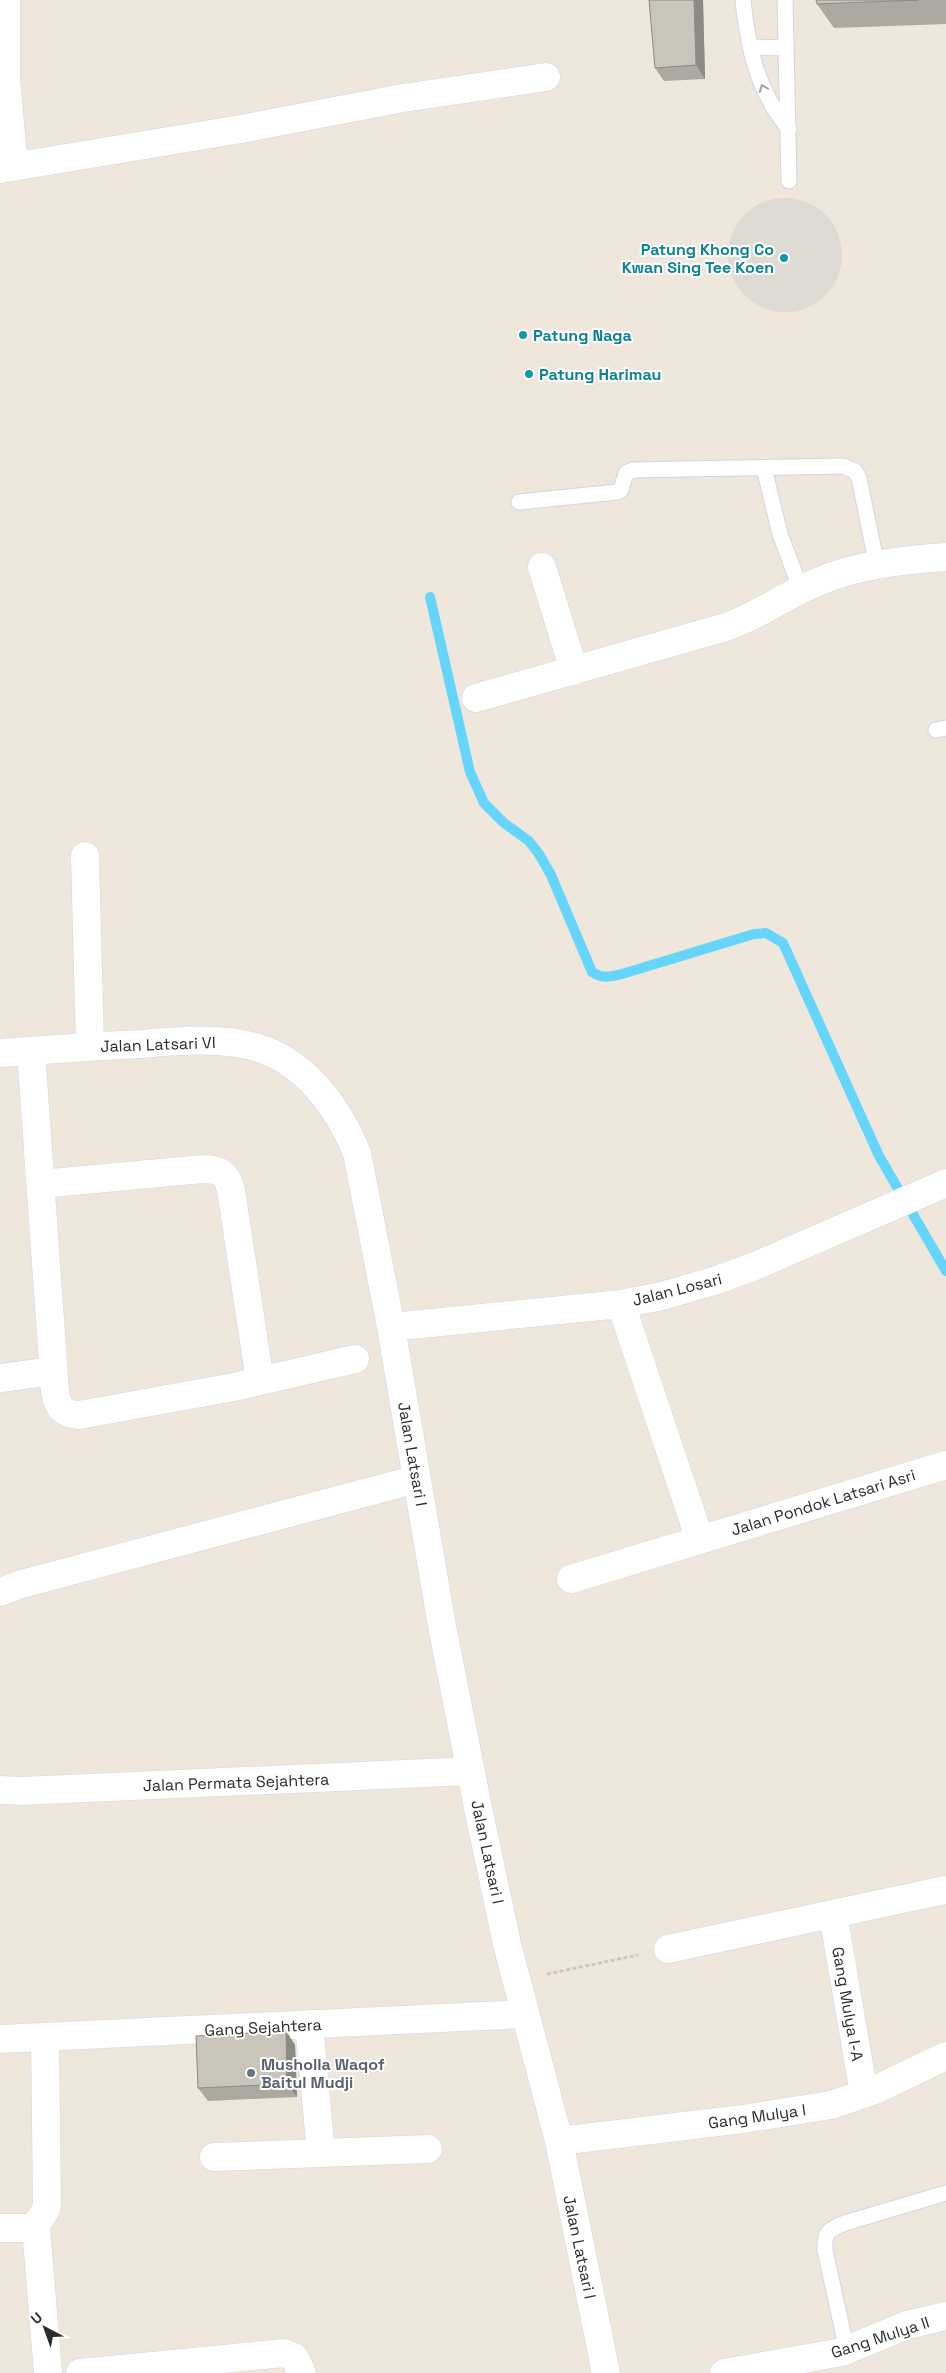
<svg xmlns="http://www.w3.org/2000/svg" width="946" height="2373" viewBox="0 0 946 2373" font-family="'Space Grotesk',sans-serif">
<rect width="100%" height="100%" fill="#efe6dc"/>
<!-- plaza -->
<path fill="#dedad4" d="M728 255a57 57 0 1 1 114 0a57 57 0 1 1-114 0Z"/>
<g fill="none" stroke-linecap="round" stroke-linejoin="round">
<!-- stream -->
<path stroke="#65d5fb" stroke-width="10" d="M430,597L470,772L484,803L504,823L529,841L539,854L551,875L592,972C603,979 610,977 622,974L754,934L766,933L783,943L879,1156L946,1271"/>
<defs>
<path id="lane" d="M743,0C748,48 757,91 789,129
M785,0L789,181
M750,47L786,48
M764,468L780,534L801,590
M519,502L617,492L621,490L626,473L633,470L843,466L855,471L859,478L877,566
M936,730L946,728
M847,2351L825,2250C824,2232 828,2230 845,2223L946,2193"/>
<path id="street" d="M6,0V79L14,167
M0,169L241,129L403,98L546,77
M542,567L574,671
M476,698L726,627C758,616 784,596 815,583C855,565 903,560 946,557
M85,856L90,1046
M31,1051L55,1391C57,1407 63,1414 79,1415L234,1387L355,1359
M0,1053C47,1050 94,1046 141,1044C178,1041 218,1037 255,1047C305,1061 338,1107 357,1153L391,1327L442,1626L478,1808L507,1944L559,2141L606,2373
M41,1184L203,1169C219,1169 227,1173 231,1190L260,1381
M621,1304L700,1540
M391,1327L621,1304L662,1296L717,1280L755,1266L946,1183
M0,1378L53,1371
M571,1579L946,1465
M0,1592L18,1585L417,1479
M0,1790L21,1791L471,1771
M833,1914L864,2094
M668,1949L945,1890
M309,2024L321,2153
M45,2037L47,2205C46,2215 36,2219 36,2228L48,2373
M0,2039L525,2014
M559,2141L743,2119L831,2105L875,2090L946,2056
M214,2157L428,2149
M0,2228H36
M80,2373L284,2353L294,2357L302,2373
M724,2373L842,2352L907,2325L946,2316"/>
</defs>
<!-- lane casing -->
<use href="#lane" stroke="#d1d5e6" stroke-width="17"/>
<!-- street casing -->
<use href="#street" stroke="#d1d5e6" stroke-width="29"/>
<!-- path -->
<path stroke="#c8c8c8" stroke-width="3" stroke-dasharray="4 2.5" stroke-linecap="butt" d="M547,1974L638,1955"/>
<!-- lane -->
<use href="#lane" stroke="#fff" stroke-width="15"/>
<!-- street -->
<use href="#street" stroke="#fff" stroke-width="28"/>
</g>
<!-- wall -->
<path fill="#ada9a1" d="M703,0L705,79L664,81L655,68Z
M816,0H946V24L834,28L817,4Z
M286,2031L295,2045L297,2097L208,2101L198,2088Z"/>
<!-- shaded-wall -->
<path fill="#8d8a83" d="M694,0H703L705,79L696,65Z
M286,2031L295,2045L297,2097L287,2084Z"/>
<!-- building -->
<path fill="#c9c5bb" stroke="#8d8a83" d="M649,0H694L696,65L655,68Z
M816,0H918L817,4Z
M286,2031L287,2084L198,2088L196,2036Z"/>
<!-- one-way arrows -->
<defs><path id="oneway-chevron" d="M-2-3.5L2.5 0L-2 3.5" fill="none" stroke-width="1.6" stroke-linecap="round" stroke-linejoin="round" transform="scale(1.25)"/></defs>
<use stroke="#a0a0a0" href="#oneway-chevron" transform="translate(763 88) rotate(-111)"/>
<!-- markers -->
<g fill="#0f9aa8" stroke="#fff" stroke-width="2">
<circle cx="784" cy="258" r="5"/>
<circle cx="523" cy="335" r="5"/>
<circle cx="529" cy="374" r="5"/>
</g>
<circle fill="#6b7280" stroke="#fff" stroke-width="2" cx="251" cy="2073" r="5"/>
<g text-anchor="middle" stroke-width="4" stroke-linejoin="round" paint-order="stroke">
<!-- culture labels -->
<g font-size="16" font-weight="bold" fill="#0d838f" stroke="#fff" text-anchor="start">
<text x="774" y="255" text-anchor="end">Patung Khong Co<tspan x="774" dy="18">Kwan Sing Tee Koen</tspan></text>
<text x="533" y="341">Patung Naga</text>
<text x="539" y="380">Patung Harimau</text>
</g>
<!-- street labels -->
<g font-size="16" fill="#2b2b2b" stroke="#fff">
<text transform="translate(158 1044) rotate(-2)" y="6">Jalan Latsari VI</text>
<text transform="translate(677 1289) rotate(-14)" y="6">Jalan Losari</text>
<text transform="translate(413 1454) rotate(80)" y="6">Jalan Latsari I</text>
<text transform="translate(823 1502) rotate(-17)" y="6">Jalan Pondok Latsari Asri</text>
<text transform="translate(236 1782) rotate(-2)" y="6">Jalan Permata Sejahtera</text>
<text transform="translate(488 1852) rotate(78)" y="6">Jalan Latsari I</text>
<text transform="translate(848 2004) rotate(80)" y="6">Gang Mulya I-A</text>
<text transform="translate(263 2027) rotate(-3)" y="6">Gang Sejahtera</text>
<text transform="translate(757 2116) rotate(-8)" y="6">Gang Mulya I</text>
<text transform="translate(580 2247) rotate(78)" y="6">Jalan Latsari I</text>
<text transform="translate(880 2337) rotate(-18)" y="6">Gang Mulya II</text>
</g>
<!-- worship labels -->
<g font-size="16" font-weight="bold" fill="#5b616d" stroke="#fff" text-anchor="start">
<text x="261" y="2070">Musholla Waqof<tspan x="261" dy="18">Baitul Mudji</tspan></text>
</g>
</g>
<!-- north arrow -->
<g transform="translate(45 2328) rotate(319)" stroke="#ffffff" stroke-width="4" paint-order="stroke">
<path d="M0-4L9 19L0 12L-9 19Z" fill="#2b2b2b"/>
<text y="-8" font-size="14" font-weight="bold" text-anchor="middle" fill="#2b2b2b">U</text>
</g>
</svg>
